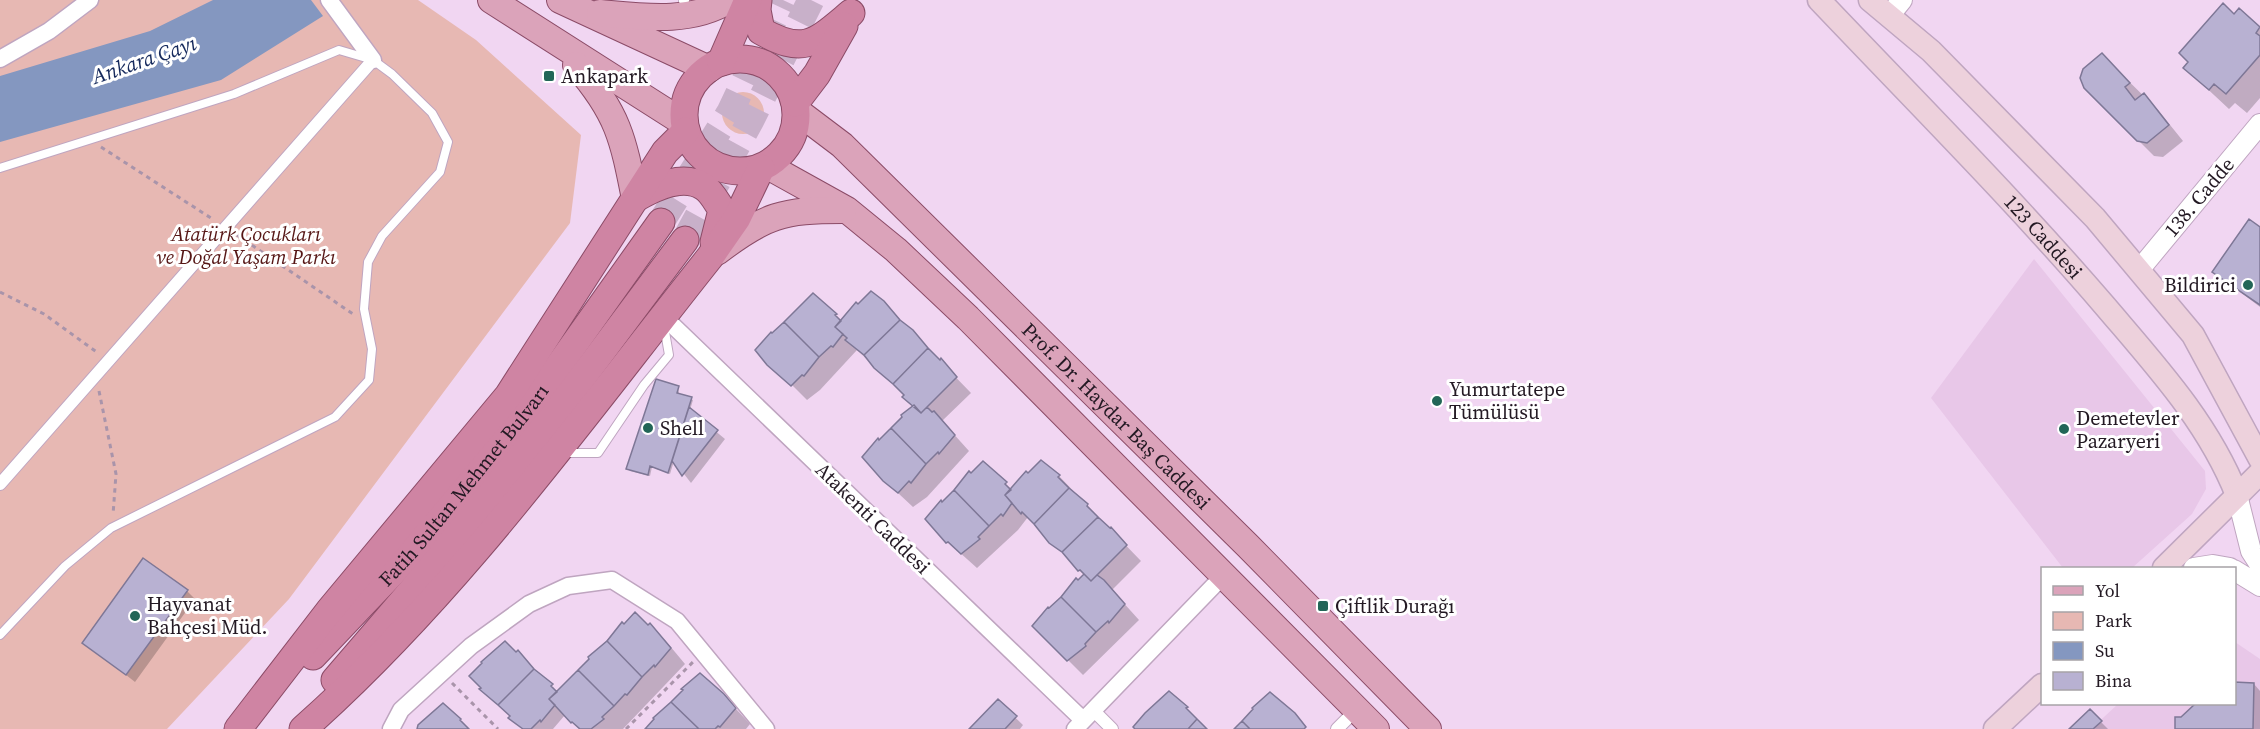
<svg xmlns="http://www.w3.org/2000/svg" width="2260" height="729" viewBox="0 0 2260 729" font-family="'Source Serif 4',serif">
<rect width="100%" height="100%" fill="#f1d6f2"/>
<!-- built -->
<path fill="#e8c7e8" d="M2034,259L2205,471L2206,489L2192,514L2132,568H2063L1931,398Z
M2235,642L2260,659V729H2091L2118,704H2234Z"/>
<!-- green -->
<path fill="#e7b8b3" d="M0,0H418L476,40L581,135L570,223L289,599L167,729H0Z
M722 113a21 21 0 1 1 42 0a21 21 0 1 1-42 0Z"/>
<!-- water -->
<path fill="#8497c0" d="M213,0H311L323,16L221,80L0,142V76L150,31Z"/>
<!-- shadow -->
<path fill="#0003" d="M2239,10L2260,29V98L2247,113L2235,103L2229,109L2185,68Z
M2102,55L2158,110L2183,141L2163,157L2154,156L2085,87Z
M2260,229V307L2214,272Z
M813,295L842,321L883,302L971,393L942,421L969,451L927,497L913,507L884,480L879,442L916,406L857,350L820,390L807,400L757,350Z
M679,389V395L693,400L690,410L725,439L691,483L674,461L670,474L652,467L650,476L630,471L628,469L676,401Z
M1041,462L1059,476L1141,561L1112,590L1139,620L1083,675L1034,626L1076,580L1078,582L1084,575L1028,517L1018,530L977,568L948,542L971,475L983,464L1012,490Z
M187,591L195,599L135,682L84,642Z
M622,624L665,640L685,664L623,729H579L565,715L553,729H524L492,699L505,643L558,692Z
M2254,684L2260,691V729H2176L2182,719L2198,704H2234Z
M723,695L750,724L746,729H646Z
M998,701L1023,725L1020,729H971Z
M2090,711L2108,729H2071Z"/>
<!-- building -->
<path fill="#b8b1d2" stroke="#7e7796" stroke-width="1.5" d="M2223,3L2234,14L2239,8L2260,27L2256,33L2260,36V55L2226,94L2214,84L2209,90L2183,68L2188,62L2179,53Z
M2102,53L2130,83L2125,87L2135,100L2144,93L2169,125L2147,143L2137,141L2084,88L2080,78L2083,69Z
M2249,219L2260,227V305L2212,272Z
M871,291L884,301L900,320L864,355L845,340L847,338L835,327L856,302L858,304Z
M813,293L837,314L835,315L841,321L835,327L843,334L833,347L831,346L819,357L784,322Z
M900,320L913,330L928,348L893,384L874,368L864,355Z
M784,322L819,357L804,376L802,375L791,386L767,365L755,350L771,332L772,333Z
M928,348L940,360L941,358L957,377L921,413L902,397L904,395L893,384Z
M656,379L679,386L677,393L692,397L668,473L650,466L648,475L626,469Z
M914,405L921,413L927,407L932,412L934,411L955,435L939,454L938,452L926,464L891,428L902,417L901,415Z
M689,407L718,430L682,476L672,461Z
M891,428L926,464L911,483L909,481L898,493L883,481L862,457L878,438L879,440Z
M1041,460L1060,475L1058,477L1069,488L1034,524L1022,512L1021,514L1005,495L1026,471L1028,473Z
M983,461L1007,482L1005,484L1011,490L1005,495L1012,503L1003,516L1001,514L989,526L954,490L969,471L971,473Z
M1069,488L1088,504L1087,506L1098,517L1062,552L1049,543L1034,524Z
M954,490L989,526L978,537L980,539L961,554L948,542L946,543L925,519L941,500L942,502Z
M1098,517L1110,528L1111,527L1127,545L1091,581L1080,570L1078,571L1062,552Z
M143,558L188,590L126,675L82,643Z
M1084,574L1091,581L1097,575L1104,580L1125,604L1109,623L1108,621L1096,632L1061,597L1076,578L1078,580Z
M1061,597L1096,632L1085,644L1086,646L1067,661L1032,626L1048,607L1049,608Z
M635,612L648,625L650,623L671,648L655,667L654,665L642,677L607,641L622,622L624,624Z
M505,641L516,652L518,650L534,669L498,705L479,689L481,688L469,676L482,663L481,662Z
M607,641L642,677L627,695L625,694L614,706L578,670L589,659L588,657Z
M534,669L553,684L551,686L557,692L549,699L555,705L541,722L540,720L531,729H523L508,718L510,716L498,705Z
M578,670L614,706L602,717L604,719L591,729H580L572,722L571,723L549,699Z
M700,673L724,694L736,708L720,727L718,726L715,729H699L671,702L683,690L681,689Z
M2234,682L2254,683L2253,729H2175V717H2181L2195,704H2234Z
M1169,691L1188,707L1186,708L1197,719L1188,729H1135L1133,727L1145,713Z
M1270,692L1295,713L1306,727L1304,729H1250L1242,721L1253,709L1252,708Z
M998,699L1017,716L1005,729H969Z
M671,702L699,729H645L654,719L653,718Z
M443,703L461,719L460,720L469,729H417L418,725Z
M2090,709L2102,721L2093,729H2069Z
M1197,719L1207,729H1188Z
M1242,721L1250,729H1234Z"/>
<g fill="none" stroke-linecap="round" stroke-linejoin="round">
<!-- trunk-tunnel -->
<path stroke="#c8b0c9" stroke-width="27" stroke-dasharray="27 14" stroke-linecap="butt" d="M661,222L730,112L783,0
M685,240L751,120L811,0"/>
<defs>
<path id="service" d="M683,1L685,0
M0,168L234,94L339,50L373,60L392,74L432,113L448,142L440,172L382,236L368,262L364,309L372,349L369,380L335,417L111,528L65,566L0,635
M563,453H598L644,385L669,355L664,326"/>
<path id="pedestrian" d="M0,484L373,60
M1093,710L1112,729
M1337,729L1357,709"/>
<path id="minor" d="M329,0L373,60
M0,59L49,31L90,0
M663,316L1083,720
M391,729L401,710L471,646L529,604L568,586L612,580L677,621L766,729
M1075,729L1224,575"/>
<path id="tertiary" d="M1889,16L1902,0
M2139,270L2260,124
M2237,495L2251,551L2260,565
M2194,568L2213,565L2230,568
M2234,570L2260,586"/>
<g id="secondary">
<path id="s1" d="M1819,0C1915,101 2014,200 2105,306C2156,366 2208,422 2237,495"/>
<path d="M1870,0L1931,51L2095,218L2193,335L2260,459"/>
<path d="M2164,568L2260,473"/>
<path d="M1995,729L2042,685"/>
</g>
<g id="primary">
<path d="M491,0L684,123"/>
<path d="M560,0L709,69"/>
<path d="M600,13C643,17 691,24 729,0"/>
<path d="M576,65C618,113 623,138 635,199"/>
<path id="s2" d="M797,111L842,145L1248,546L1428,729"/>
<path d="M766,165L847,210L896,250L968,318L1376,729"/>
<path d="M717,252C765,215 783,210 843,210"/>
</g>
<g id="trunk">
<path d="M758,0L757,10L761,31C805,56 816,42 851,13"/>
<circle cx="740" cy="115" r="56"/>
<path d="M721,62L748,0"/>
<path d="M795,103L817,74L844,26"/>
<path d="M636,198C655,187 683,173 704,187C712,192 717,203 722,210L714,242"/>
<path id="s3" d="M313,656L410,554L528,409L661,222"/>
<path d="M335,680L433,566L549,422L685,240"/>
<path d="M238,729L329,611L508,396L665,152L686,131"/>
<path d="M303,729C459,591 581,419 710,257L737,218L761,168"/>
</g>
</defs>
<!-- service casing -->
<use href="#service" stroke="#bfa5c0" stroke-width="10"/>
<!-- pedestrian casing -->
<use href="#pedestrian" stroke="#bfa5c0" stroke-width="14"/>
<!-- minor casing -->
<use href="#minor" stroke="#bfa5c0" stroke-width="19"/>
<!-- tertiary casing -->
<use href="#tertiary" stroke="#bfa5c0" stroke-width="22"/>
<!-- secondary casing -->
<use href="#secondary" stroke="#bfa5c0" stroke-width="25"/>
<!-- primary casing -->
<use href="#primary" stroke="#8b4b67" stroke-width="28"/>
<!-- trunk casing -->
<use href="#trunk" stroke="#8b4b67" stroke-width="29"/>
<!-- path -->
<path stroke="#a994aa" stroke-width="3" stroke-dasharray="4.5 4.5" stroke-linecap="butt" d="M101,147L214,220
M237,235L353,314
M0,292L44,314L98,353
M99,391L116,474L113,515
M452,683L498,729
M626,729L693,662"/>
<!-- service -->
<use href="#service" stroke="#fff" stroke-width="8"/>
<!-- pedestrian -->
<use href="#pedestrian" stroke="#fff" stroke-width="12"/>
<!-- minor -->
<use href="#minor" stroke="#fff" stroke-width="16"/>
<!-- tertiary -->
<use href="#tertiary" stroke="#fff" stroke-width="20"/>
<!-- secondary -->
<use href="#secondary" stroke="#edd1dc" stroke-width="22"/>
<!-- primary -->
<use href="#primary" stroke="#dba3ba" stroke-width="26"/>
<!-- trunk -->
<use href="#trunk" stroke="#cf84a3" stroke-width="27"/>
</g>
<!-- markers -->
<g fill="#226657" stroke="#fff" stroke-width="2">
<rect x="543" y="70" width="12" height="12" rx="3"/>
<circle cx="2248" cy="285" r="6"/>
<circle cx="1437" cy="401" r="6"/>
<circle cx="648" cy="428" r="6"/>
<circle cx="2064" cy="429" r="6"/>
<rect x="1317" y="600" width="12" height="12" rx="3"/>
<circle cx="135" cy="616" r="6"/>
</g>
<g text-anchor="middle" stroke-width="6" stroke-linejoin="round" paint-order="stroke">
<!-- poi labels -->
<g font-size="20" fill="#231923" stroke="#fff" text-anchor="start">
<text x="561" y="83">Ankapark</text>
<text x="2236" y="292" text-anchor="end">Bildirici</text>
<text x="1449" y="396">Yumurtatepe<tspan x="1449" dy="23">Tümülüsü</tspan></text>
<text x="2076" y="425">Demetevler<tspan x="2076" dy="23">Pazaryeri</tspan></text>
<text x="660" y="435">Shell</text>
<text x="147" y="611">Hayvanat<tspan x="147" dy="23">Bahçesi Müd.</tspan></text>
<text x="1335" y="613">Çiftlik Durağı</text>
</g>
<!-- street labels -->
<g font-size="20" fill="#231923" stroke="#fff">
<text transform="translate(2199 197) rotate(-50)" y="7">138. Cadde</text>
<text dy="7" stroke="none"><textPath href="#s1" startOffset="326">123 Caddesi</textPath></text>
<text dy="7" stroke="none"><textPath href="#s2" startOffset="442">Prof. Dr. Haydar Baş Caddesi</textPath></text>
<text dy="7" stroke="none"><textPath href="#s3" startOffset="228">Fatih Sultan Mehmet Bulvarı</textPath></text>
<text transform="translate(873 518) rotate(44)" y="7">Atakenti Caddesi</text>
</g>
<!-- park labels -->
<g font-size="20" font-style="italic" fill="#561615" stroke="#fff">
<text x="246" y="241">Atatürk Çocukları<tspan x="246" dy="23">ve Doğal Yaşam Parkı</tspan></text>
</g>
<!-- water labels -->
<g font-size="21" font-style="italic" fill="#15295c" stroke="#fff">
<text transform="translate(144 60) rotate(-19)" y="7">Ankara Çayı</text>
</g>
</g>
<!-- legend -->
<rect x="2041" y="567" width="195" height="138" fill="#ffffff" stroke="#a7a3a7" stroke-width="1.5"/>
<rect x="2053" y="586" width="30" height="9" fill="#dba3ba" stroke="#a7a3a7" stroke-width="1.5"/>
<text x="2095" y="597" font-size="18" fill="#231923">Yol</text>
<rect x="2053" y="612" width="30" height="18" fill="#e7b8b3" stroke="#a7a3a7" stroke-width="1.5"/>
<text x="2095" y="627" font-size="18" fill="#231923">Park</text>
<rect x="2053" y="642" width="30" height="18" fill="#8497c0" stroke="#a7a3a7" stroke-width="1.5"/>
<text x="2095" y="657" font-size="18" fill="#231923">Su</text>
<rect x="2053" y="672" width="30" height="18" fill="#b8b1d2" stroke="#a7a3a7" stroke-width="1.5"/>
<text x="2095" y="687" font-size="18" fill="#231923">Bina</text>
</svg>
